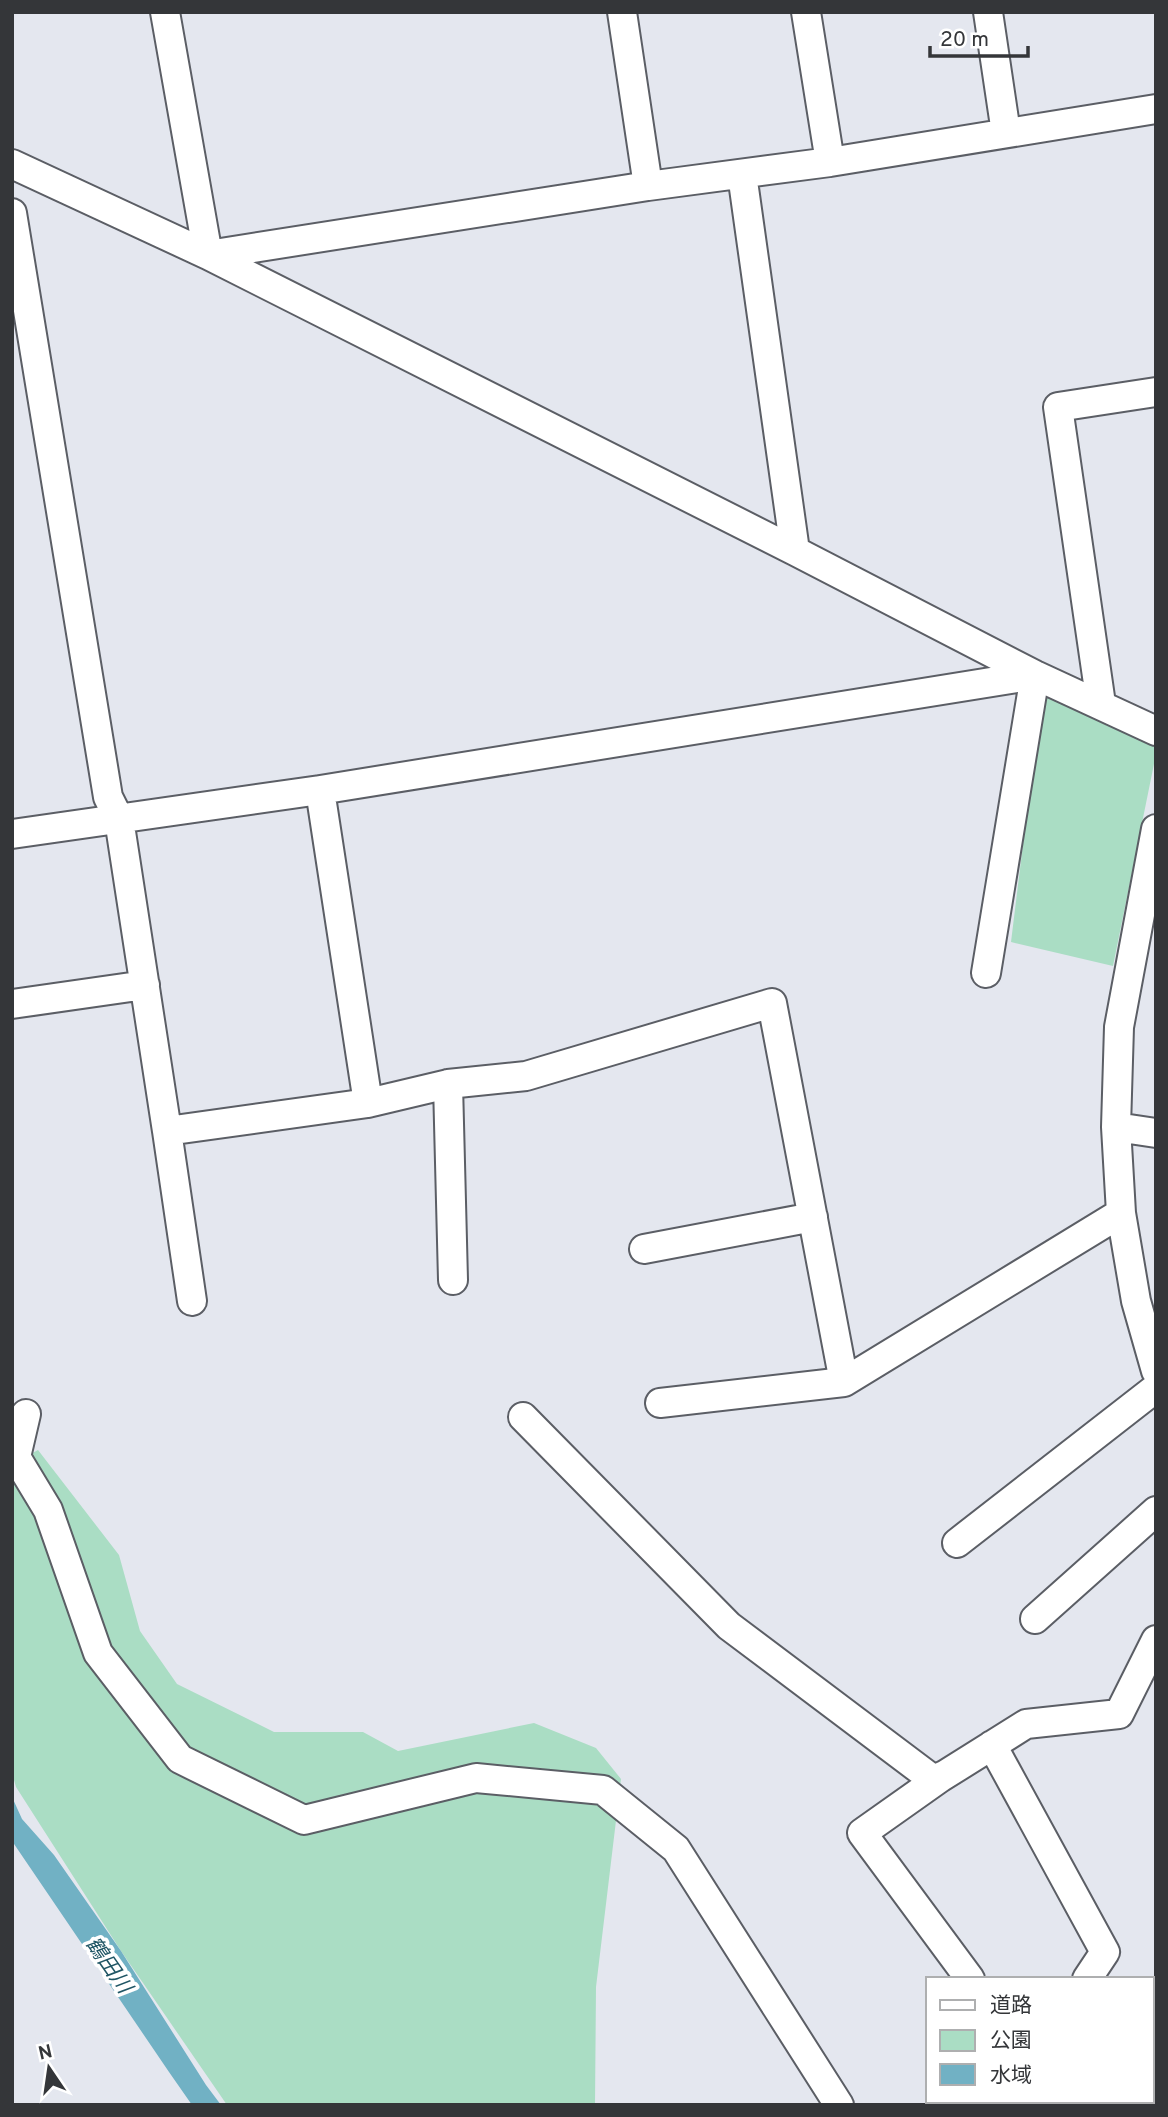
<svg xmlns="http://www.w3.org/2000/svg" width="1168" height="2117" viewBox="0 0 1168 2117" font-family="Overpass,'Noto Sans JP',sans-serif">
<rect width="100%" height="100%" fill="#e4e7ef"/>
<!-- green -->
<path fill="#aaddc4" d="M1042,690L1156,744V754L1113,966L1011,942Z
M38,1450L119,1555L140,1631L177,1684L274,1732H363L398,1751L534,1723L596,1748L621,1779L596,1987L595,2105H227L121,1951L16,1787L12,1773V1464Z"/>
<!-- water -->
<path fill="#71b1c4" d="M12,1797L22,1819L54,1855L121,1951L206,2085L221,2105H192L169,2072L12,1841Z"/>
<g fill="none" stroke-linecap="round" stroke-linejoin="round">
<defs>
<path id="minor" d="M165,12L208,255
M622,12L648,186
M806,12L830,162
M988,12L1006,133
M12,164L208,255L795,551L1035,675L1156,731
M742,174L795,551
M12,213L108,797L119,819L167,1131L368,1103L448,1084L526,1076L772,1003L844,1382L1121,1213
M208,255L648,186L830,162L1156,109
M1101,704L1058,407L1156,392
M320,790L368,1103
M1156,829L1119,1027L1116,1127L1121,1213L1136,1301L1156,1371
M12,834L320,790L1035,675L986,973
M12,1004L145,985
M448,1084L453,1280
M1116,1127L1156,1133
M167,1131L192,1301
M644,1249L813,1217
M660,1403L844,1382
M26,1414L16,1457L48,1510L98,1653L180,1759L304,1820L476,1778L603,1790L676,1849L839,2105
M523,1417L729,1626L935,1781L1026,1724L1119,1714L1156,1640
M957,1543L1156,1388
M1035,1619L1156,1511
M992,1745L1105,1952L1087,1979
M944,1775L862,1833L970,1979"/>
</defs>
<!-- minor casing -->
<use href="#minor" stroke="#5b5e65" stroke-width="32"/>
<!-- minor -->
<use href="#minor" stroke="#fff" stroke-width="28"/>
</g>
<g text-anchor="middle" stroke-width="7" stroke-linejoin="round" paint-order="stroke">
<!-- water labels -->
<g font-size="21" font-style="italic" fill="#205665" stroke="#fff">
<text transform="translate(109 1965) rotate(55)" y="7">鶴田川</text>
</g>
</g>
<!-- border -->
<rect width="1168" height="2117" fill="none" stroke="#343639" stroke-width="28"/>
<!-- legend -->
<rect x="926" y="1977" width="228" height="126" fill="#ffffff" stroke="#aeafb0" stroke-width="2"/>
<rect x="940" y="2000" width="35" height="10" fill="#ffffff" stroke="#aeafb0" stroke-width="2"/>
<text x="990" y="2012" font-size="21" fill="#343639">道路</text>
<rect x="940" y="2030" width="35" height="21" fill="#aaddc4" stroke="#aeafb0" stroke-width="2"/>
<text x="990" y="2047" font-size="21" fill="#343639">公園</text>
<rect x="940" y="2064" width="35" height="21" fill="#71b1c4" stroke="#aeafb0" stroke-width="2"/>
<text x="990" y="2082" font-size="21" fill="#343639">水域</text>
<!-- north arrow -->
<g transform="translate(49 2068) rotate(347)" stroke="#ffffff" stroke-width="5" paint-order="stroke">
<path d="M0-5L12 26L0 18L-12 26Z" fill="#343639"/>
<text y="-10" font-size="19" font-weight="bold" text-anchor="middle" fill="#343639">N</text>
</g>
<!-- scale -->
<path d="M930 46v10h98v-10" fill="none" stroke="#343639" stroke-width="3.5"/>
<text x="940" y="46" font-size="21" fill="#343639" stroke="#ffffff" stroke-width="5" paint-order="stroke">20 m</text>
</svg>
